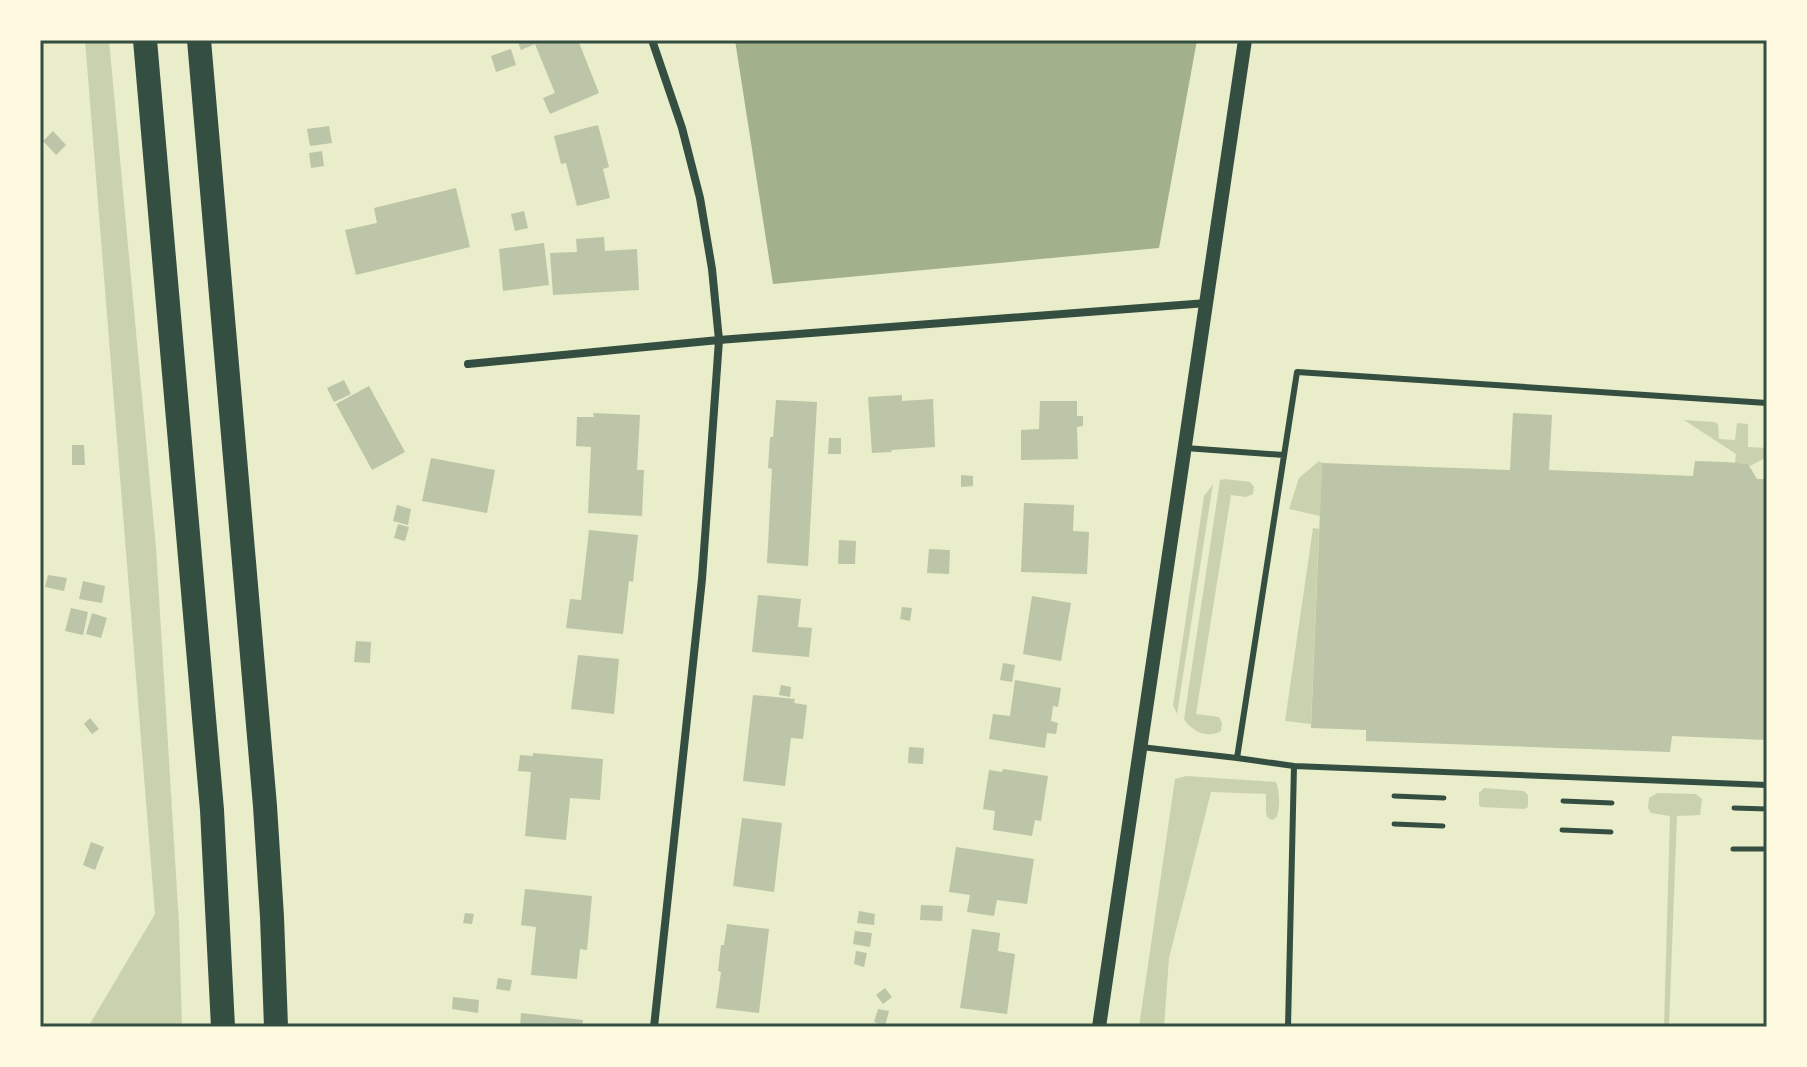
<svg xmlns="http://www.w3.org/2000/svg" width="1807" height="1067" viewBox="0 0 1807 1067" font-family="'Noto Serif',serif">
<rect width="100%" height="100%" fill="#e9edc9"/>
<!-- green -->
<path fill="#cad2ad" d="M85,40H109L156,548L179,924L182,1027H88L155,914Z
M1684,420L1715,422L1718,424L1719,439L1735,440L1737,423L1748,424V447L1767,448V457L1750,466L1748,464L1735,463L1736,454Z
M1319,461L1322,463L1320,516L1289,509L1299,478Z
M1225,479L1250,482L1254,487L1253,494L1246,497L1231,495L1196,714L1219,717L1222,723L1221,731C1207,739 1191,731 1184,719L1220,480Z
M1213,484L1177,714L1173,705L1204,496Z
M1313,528L1319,529L1311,724L1285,721Z
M1186,776L1276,782C1280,792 1280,807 1277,817L1272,820L1267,817L1266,813V794L1211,792L1169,958L1164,1027H1139L1175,779Z
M1484,788L1524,791L1528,795V807L1524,809L1481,807L1479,805V793Z
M1657,793L1696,794L1702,799L1700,815L1677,816L1669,1027H1664L1670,816L1651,813L1648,808L1649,798Z"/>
<!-- water -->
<path fill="#a3b18a" d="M735,40H1197L1159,248L773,284Z"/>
<!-- building -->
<path fill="#bcc5a7" d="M517,40H578L599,93L550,114L543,98L555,93L535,44L521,50Z
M511,49L516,65L496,72L491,56Z
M598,125L609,167L603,169L610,198L577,206L566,163L561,164L554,136Z
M329,126L332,143L310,146L307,129Z
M53,131L66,145L56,155L43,141Z
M322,151L324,166L311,168L309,153Z
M456,188L470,247L356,275L345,230L377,223L374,208Z
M524,211L528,228L515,231L511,214Z
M604,237L605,251L637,249L639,290L553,295L550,253L577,252L576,239Z
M544,243L549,285L503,291L499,249Z
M344,380L351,394L334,402L327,388Z
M369,386L405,452L372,470L336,404Z
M902,395V401L933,399L935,447L891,450L892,452L872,453L868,397Z
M776,400L817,402L808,566L767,563L772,469L768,468L770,437H773Z
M1040,401H1077V416H1083V426L1077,427L1078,459L1021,460V430L1039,429Z
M593,413L640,415L637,470H644L642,516L588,513L591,447L576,446L577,417H594Z
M1513,413L1552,415L1549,470L1693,476L1695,461L1726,462L1748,464L1757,479H1767V740L1672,736L1670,752L1366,741V730L1311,728L1322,463L1510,470Z
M829,438H841V454H828Z
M72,445H84L85,465H72Z
M431,458L495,470L487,513L422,501Z
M961,475L973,476V486L961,487Z
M1024,503L1074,505L1073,531L1089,532L1087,574L1021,572Z
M397,505L411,509L408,525L393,521Z
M398,524L409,527L405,541L394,538Z
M589,530L638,535L633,582L629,581L623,634L566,628L570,599L581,600Z
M839,540L856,541L855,564H838Z
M929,549L950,550L949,574L927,573Z
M48,575L67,578L64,591L45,587Z
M83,581L105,586L102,603L79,599Z
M758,595L801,599L798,627L812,628L809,657L752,652Z
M1032,596L1071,603L1061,661L1023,654Z
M902,607L912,608L910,621L900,619Z
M71,608L88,612L83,635L65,631Z
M92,613L107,618L101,638L86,634Z
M356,641L371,642L370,663L354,662Z
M578,655L619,659L614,714L571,709Z
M1003,663L1015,665L1012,682L1000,680Z
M1015,680L1061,688L1058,707L1053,706L1051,721L1058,723L1056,734L1047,733L1045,748L989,739L993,714L1010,716Z
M781,685L791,687L790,697L779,695Z
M753,695L795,699L794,703L807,705L803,739L791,738L785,786L743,781Z
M90,718L99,729L92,734L84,724Z
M909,747L924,748L923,764L908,763Z
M533,753L603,759L600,800L570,798L566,840L525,836L531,772L518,771L520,755L533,756Z
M1003,769L1048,776L1041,821L1035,820L1032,836L993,830L995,811L983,809L989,770L1002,772Z
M742,818L782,823L774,892L733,886Z
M91,842L104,847L95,870L83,865Z
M956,847L1034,859L1027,904L997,900L994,916L967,912L970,895L949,892Z
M525,889L592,896L587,950L580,949L577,979L531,975L536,927L521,925Z
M921,905L943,906L942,921L920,920Z
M859,911L875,914L874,925L857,923Z
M465,913L474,914L472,924L463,923Z
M727,924L769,929L759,1013L716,1008L721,972L718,971L721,945H724Z
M972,929L1000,933L998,951L1015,954L1007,1014L960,1008Z
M855,931L872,933L870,947L853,944Z
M856,951L867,953L864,967L854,964Z
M498,978L512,980L510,991L496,989Z
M885,988L892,997L883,1004L876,995Z
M453,997L479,1000L478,1013L452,1009Z
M878,1009L889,1011L885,1026L874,1022Z
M521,1013L583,1020L582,1027H520Z"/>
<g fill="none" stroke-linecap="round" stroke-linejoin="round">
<!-- path -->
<path stroke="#344e41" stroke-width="5" d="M1394,796L1444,798
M1563,801L1612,803
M1734,808L1767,809
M1394,824L1443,826
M1562,830L1611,832
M1733,849H1767"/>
<!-- service -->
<path stroke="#344e41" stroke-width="6" d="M1185,448L1284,455
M1141,747L1237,758L1294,766L1767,785
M1237,758L1297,372L1767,403
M1288,1027L1294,766"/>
<!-- minor -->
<path stroke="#344e41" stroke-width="8" d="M652,40L682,128L700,198L712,269L719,340L702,579L654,1027
M468,364L719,340L1207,303"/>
<!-- tertiary -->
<path stroke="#344e41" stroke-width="14" d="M1099,1027L1245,40"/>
<!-- motorway -->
<path stroke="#344e41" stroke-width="24" d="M145,40L212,810L223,1027
M199,40L265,806L272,917L276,1027"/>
</g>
<!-- border -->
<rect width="1807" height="1067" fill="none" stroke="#fefae0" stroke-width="84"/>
<rect x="42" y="42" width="1723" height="983" fill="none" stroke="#344e41" stroke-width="3"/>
</svg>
